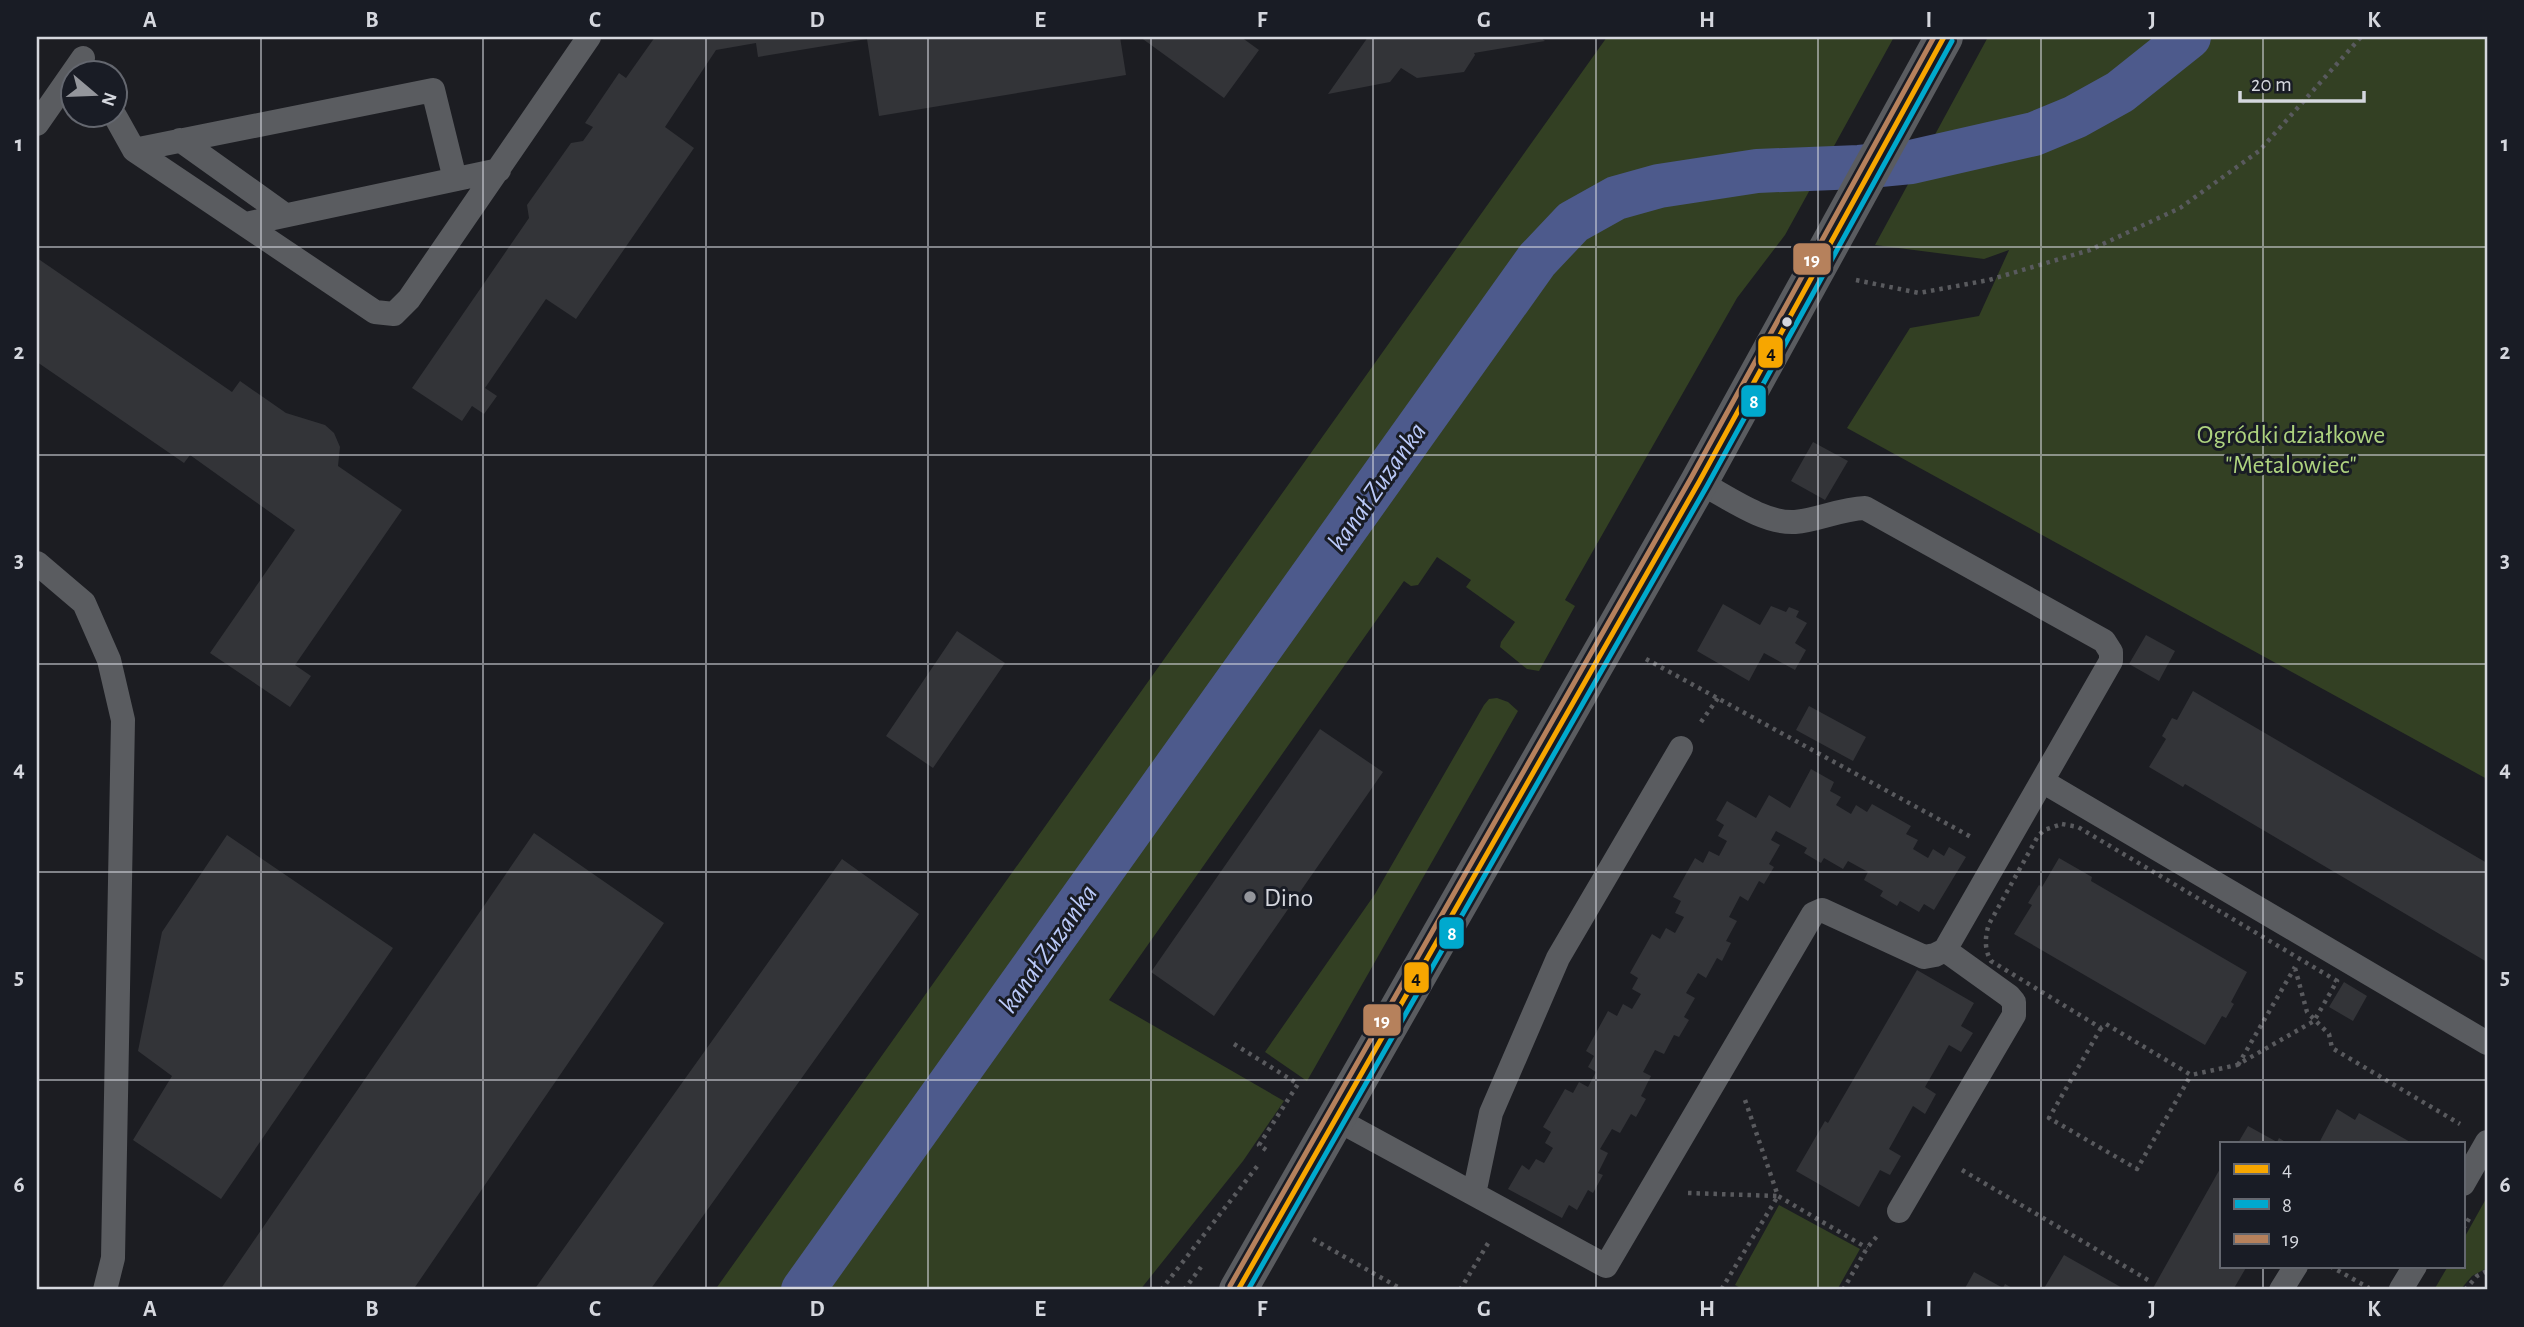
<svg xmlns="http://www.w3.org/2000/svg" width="2524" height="1327" viewBox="0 0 2524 1327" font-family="'Alegreya Sans',sans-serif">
<rect width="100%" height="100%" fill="#1c1d22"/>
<!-- green -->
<path fill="#334023" d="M1607,37H1894L1785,235L1737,298L1565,600L1575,606L1539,671L1527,669L1500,647L1501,642L1515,622L1466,587L1471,580L1437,557L1418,585L1411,586L1404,581L1109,1000L1284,1101L1243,1161L1140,1290H715Z
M1988,37H2487V779L1847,428L1910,328L1979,316L2009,250L1984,259L1875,245Z
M1497,698L1508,702L1518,711L1307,1081L1265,1052L1375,894L1484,705L1489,699Z
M2487,1197V1268L2472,1276L2460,1290H2434L2448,1266H2463V1240Z
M1779,1205L1860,1249L1837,1290H1744L1735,1285Z"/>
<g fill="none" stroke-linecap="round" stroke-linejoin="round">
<!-- canal -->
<path stroke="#4d5a8c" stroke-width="44" d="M803,1290L1537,260L1573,222L1616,198L1659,186L1757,171L1859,167L1911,162L2034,134L2075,117L2120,92L2189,37"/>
</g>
<!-- building -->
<path fill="#333438" d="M655,37H1120L1126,75L879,116L867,39L758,57L756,43L716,50L665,127L694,148L576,319L546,299L485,388L497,396L484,414L472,406L462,421L412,388L529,218L527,205L571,143L583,141L593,127L585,123L619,73L626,78Z
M1140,37H1241L1259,50L1224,98Z
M1368,37H1540L1545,41L1474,53L1475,55L1464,72L1417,78L1401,68L1390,82L1328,94Z
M37,258L232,392L240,381L286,413L325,425L334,433L340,447L338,466L402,510L295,665L311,676L290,707L210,653L295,530L190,455L184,463L37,362Z
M1813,442L1848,461L1825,500L1791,481Z
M1723,604L1760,625L1771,606L1786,612L1789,607L1799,611L1796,617L1807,623L1795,643L1806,650L1795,670L1764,653L1749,681L1697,651Z
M957,631L1005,663L933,768L886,736Z
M2146,635L2175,651L2159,681L2129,664Z
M2193,691L2487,863V962L2185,784L2183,787L2149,767L2166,739L2162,736L2172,718L2177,720Z
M1809,706L1866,737L1853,761L1796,730Z
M1320,729L1383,772L1214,1016L1151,972Z
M1811,769L1834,782L1830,791L1841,797L1836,805L1851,814L1856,805L1867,812L1872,804L1911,826L1906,834L1918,840L1913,849L1928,858L1933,849L1944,856L1949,847L1966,857L1934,910L1924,904L1919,912L1900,901L1897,906L1880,896L1883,891L1864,880L1868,872L1848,861L1843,869L1824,858L1821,863L1804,853L1807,848L1776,831L1771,840L1780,845L1769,864L1774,867L1764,884L1759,881L1748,901L1740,896L1729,917L1737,921L1726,941L1731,943L1722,961L1717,958L1706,978L1698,973L1686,993L1695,998L1684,1017L1689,1020L1679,1037L1674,1035L1664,1054L1655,1050L1643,1072L1651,1076L1641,1096L1646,1099L1636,1117L1631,1114L1620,1133L1612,1129L1600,1149L1608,1153L1598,1173L1603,1175L1593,1193L1588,1190L1577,1210L1569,1205L1562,1218L1508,1189L1522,1165L1529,1170L1536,1159L1544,1163L1553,1148L1545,1143L1551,1132L1543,1127L1565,1089L1573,1093L1579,1082L1588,1087L1596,1072L1588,1067L1594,1056L1586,1051L1608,1011L1617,1016L1623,1004L1632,1009L1641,994L1632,989L1638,978L1630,973L1652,934L1660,939L1666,928L1675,933L1684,917L1675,913L1681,901L1673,897L1695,858L1703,863L1709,851L1719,856L1727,841L1718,836L1724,825L1716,820L1727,801L1756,818L1769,795L1790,808Z
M534,833L664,923L413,1290H220Z
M227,835L393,948L221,1199L133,1140L172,1076L138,1051L162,932Z
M2059,858L2092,877L2091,881L2247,972L2231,1002L2234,1004L2226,1018L2222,1016L2205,1045L2014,934L2032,905L2028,903L2039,885L2042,887Z
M842,859L919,914L650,1290H534Z
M1917,970L1974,1003L1961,1026L1973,1033L1961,1052L1949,1045L1925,1087L1936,1094L1925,1114L1913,1106L1889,1149L1901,1156L1890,1175L1880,1170L1859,1207L1796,1171L1825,1121L1828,1123Z
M2344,982L2367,996L2353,1021L2329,1007Z
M2337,1109L2355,1120L2359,1113L2412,1143H2319Z
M2248,1126L2277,1142L2279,1138L2287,1143H2238Z
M2221,1167V1266H2247L2233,1290H2152Z
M2064,1255L2126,1290H2043Z
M1974,1272L2003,1288L2005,1284L2016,1290H1964Z"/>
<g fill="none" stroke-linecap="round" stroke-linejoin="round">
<!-- path -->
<path stroke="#595a5e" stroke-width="4.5" stroke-dasharray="3.5 5" stroke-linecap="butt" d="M1856,280L1919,293L1989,280L2090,250L2180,208L2259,151L2361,37
M1646,659L1973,838
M1701,722L1718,698
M2062,824L2078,827L2337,981L2314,1021L2237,1065L2191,1075L2106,1024L2101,1028L1991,961C1984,949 1985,936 1989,924L2038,836L2044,830Z
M2295,968L2307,1012L2329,1034L2332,1048L2460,1124
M2101,1028L2049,1118L2137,1169L2191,1075
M1234,1044L1298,1084L1259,1145L1269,1152
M2238,1065L2295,967
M1745,1100L1778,1196L1867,1248
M1962,1170L2148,1280
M1688,1193L1778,1196L1721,1290
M2463,1229L2470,1217
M1313,1239L1403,1290
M2330,1266L2369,1288
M1161,1290L1259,1164
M1184,1290L1201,1267
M1460,1290L1490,1240
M1843,1290L1867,1248L1878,1235
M2465,1290L2477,1276L2487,1271"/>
<!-- service -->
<path stroke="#5a5c60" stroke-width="24" d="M115,116L134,150L375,312L394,314L409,299L589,37
M37,124L83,58
M180,140L285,215
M134,150L433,90L455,179
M246,224L499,170
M37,563L84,603L109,660L123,720L113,1258L105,1290
M2042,781L2487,1043
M1336,1119L1606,1266L1813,914L1822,910L1924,957L1935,955L1945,950L2111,661V652L2104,641L1865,508C1840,509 1818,520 1795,522C1764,524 1726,496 1699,482
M2463,1184L2487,1142
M1474,1194L1491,1113L1558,958L1681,748
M1899,1211L2014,1015V1002L2009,996L1945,950
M2401,1289L2415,1266
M2281,1290L2296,1266"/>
<!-- tertiary -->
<path stroke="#5a5c60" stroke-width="38" d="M1238,1290L1699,482L1944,37"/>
<defs>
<path id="bus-1" d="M1238,1290L1699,482L1944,37"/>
<path id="bus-2" d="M1248,1290L1707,486L1952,41"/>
<path id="bus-3" d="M1230,1286L1691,478L1934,37"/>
</defs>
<!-- bus-1 casing -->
<use href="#bus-1" stroke="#191c25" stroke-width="10"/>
<!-- bus-2 casing -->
<use href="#bus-2" stroke="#191c25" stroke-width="10"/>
<!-- bus-3 casing -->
<use href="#bus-3" stroke="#191c25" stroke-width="10"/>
<!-- bus-1 -->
<use href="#bus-1" stroke="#f7a600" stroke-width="5"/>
<!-- bus-2 -->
<use href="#bus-2" stroke="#00a9ce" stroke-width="5"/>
<!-- bus-3 -->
<use href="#bus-3" stroke="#b6815c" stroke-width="5"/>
</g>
<!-- grid -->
<path fill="none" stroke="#d5d7de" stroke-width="2" stroke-opacity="0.55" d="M261,37V1290M483,37V1290M706,37V1290M928,37V1290M1151,37V1290M1373,37V1290M1596,37V1290M1818,37V1290M2041,37V1290M2263,37V1143M37,247H2487M37,455H2487M37,664H2487M37,872H2487M37,1080H2487M2263,1266V1290"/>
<!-- markers -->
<circle fill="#d5d7de" stroke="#191c25" stroke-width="2.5" cx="1787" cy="322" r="6"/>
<circle fill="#94969c" stroke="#191c25" stroke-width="2.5" cx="1250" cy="897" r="7"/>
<g text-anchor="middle" stroke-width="6" stroke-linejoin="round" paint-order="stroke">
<!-- park labels -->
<g font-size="26" fill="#aed37f" stroke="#191c25">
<text x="2291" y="443">Ogródki działkowe<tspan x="2291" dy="30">"Metalowiec"</tspan></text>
</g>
<!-- poi labels -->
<g font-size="26" fill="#d5d7de" stroke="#191c25" text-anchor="start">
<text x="1264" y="906">Dino</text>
</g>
<!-- water labels -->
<g font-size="28" font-style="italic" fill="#bbcafa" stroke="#191c25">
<text transform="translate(1376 486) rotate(-55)" y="10">kanał Zuzanka</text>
<text transform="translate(1047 948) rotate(-55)" y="10">kanał Zuzanka</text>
</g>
</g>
<g stroke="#191c25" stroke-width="2.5">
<rect x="1792" y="242" width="40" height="34" rx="7" fill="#b6815c"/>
<rect x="1757" y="335" width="27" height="34" rx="7" fill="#f7a600"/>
<rect x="1740" y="384" width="27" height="34" rx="7" fill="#00a9ce"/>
<rect x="1438" y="916" width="27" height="34" rx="7" fill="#00a9ce"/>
<rect x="1403" y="961" width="27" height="33" rx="7" fill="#f7a600"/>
<rect x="1362" y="1003" width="40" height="34" rx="7" fill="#b6815c"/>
</g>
<g font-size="19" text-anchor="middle" font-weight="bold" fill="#fff">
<text x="1812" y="266">19</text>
<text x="1754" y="408">8</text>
<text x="1452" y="940">8</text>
<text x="1382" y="1027">19</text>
</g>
<g font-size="19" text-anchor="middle" font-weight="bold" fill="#111">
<text x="1771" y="359">4</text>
<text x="1416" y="984">4</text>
</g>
<!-- border -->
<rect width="2524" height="1327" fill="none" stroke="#191c25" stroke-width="77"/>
<!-- legend -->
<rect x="2220" y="1142" width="245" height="126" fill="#191c25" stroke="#64676f" stroke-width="2"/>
<rect x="2234" y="1164" width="35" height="10" fill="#f7a600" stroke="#64676f" stroke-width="2"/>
<text x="2282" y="1176" font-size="21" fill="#d5d7de">4</text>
<rect x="2234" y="1199" width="35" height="10" fill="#00a9ce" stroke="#64676f" stroke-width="2"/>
<text x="2282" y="1212" font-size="21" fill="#d5d7de">8</text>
<rect x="2234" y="1234" width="35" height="10" fill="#b6815c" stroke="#64676f" stroke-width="2"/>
<text x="2282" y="1246" font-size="21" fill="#d5d7de">19</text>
<!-- north arrow -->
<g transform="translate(94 94) rotate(109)"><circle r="33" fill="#191c25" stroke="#64676f" stroke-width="2"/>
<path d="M0-5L12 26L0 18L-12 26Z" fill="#94969c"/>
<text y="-10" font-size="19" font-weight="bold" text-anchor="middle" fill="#d5d7de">N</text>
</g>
<!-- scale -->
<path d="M2240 91v10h124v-10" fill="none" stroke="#d5d7de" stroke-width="3.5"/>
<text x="2251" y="91" font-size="21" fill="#d5d7de" stroke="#191c25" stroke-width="5" paint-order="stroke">20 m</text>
<rect x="38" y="38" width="2448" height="1250" fill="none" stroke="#d5d7de" stroke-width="2.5"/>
<g font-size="23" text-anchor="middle" font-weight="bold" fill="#d5d7de">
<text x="150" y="27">A</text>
<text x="372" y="27">B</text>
<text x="595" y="27">C</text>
<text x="817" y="27">D</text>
<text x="1040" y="27">E</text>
<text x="1262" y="27">F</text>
<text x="1484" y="27">G</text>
<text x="1707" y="27">H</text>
<text x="1929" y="27">I</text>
<text x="2152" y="27">J</text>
<text x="2374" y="27">K</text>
<text x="19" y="151">1</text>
<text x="2505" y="151">1</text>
<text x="19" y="359">2</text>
<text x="2505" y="359">2</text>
<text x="19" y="567">3</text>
<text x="2505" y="567">3</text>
<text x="19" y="776">4</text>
<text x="2505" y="776">4</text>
<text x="19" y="984">5</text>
<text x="2505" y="984">5</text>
<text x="19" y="1192">6</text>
<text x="2505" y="1192">6</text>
<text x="150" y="1316">A</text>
<text x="372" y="1316">B</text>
<text x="595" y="1316">C</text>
<text x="817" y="1316">D</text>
<text x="1040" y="1316">E</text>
<text x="1262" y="1316">F</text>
<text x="1484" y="1316">G</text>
<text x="1707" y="1316">H</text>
<text x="1929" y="1316">I</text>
<text x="2152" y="1316">J</text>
<text x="2374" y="1316">K</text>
</g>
</svg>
